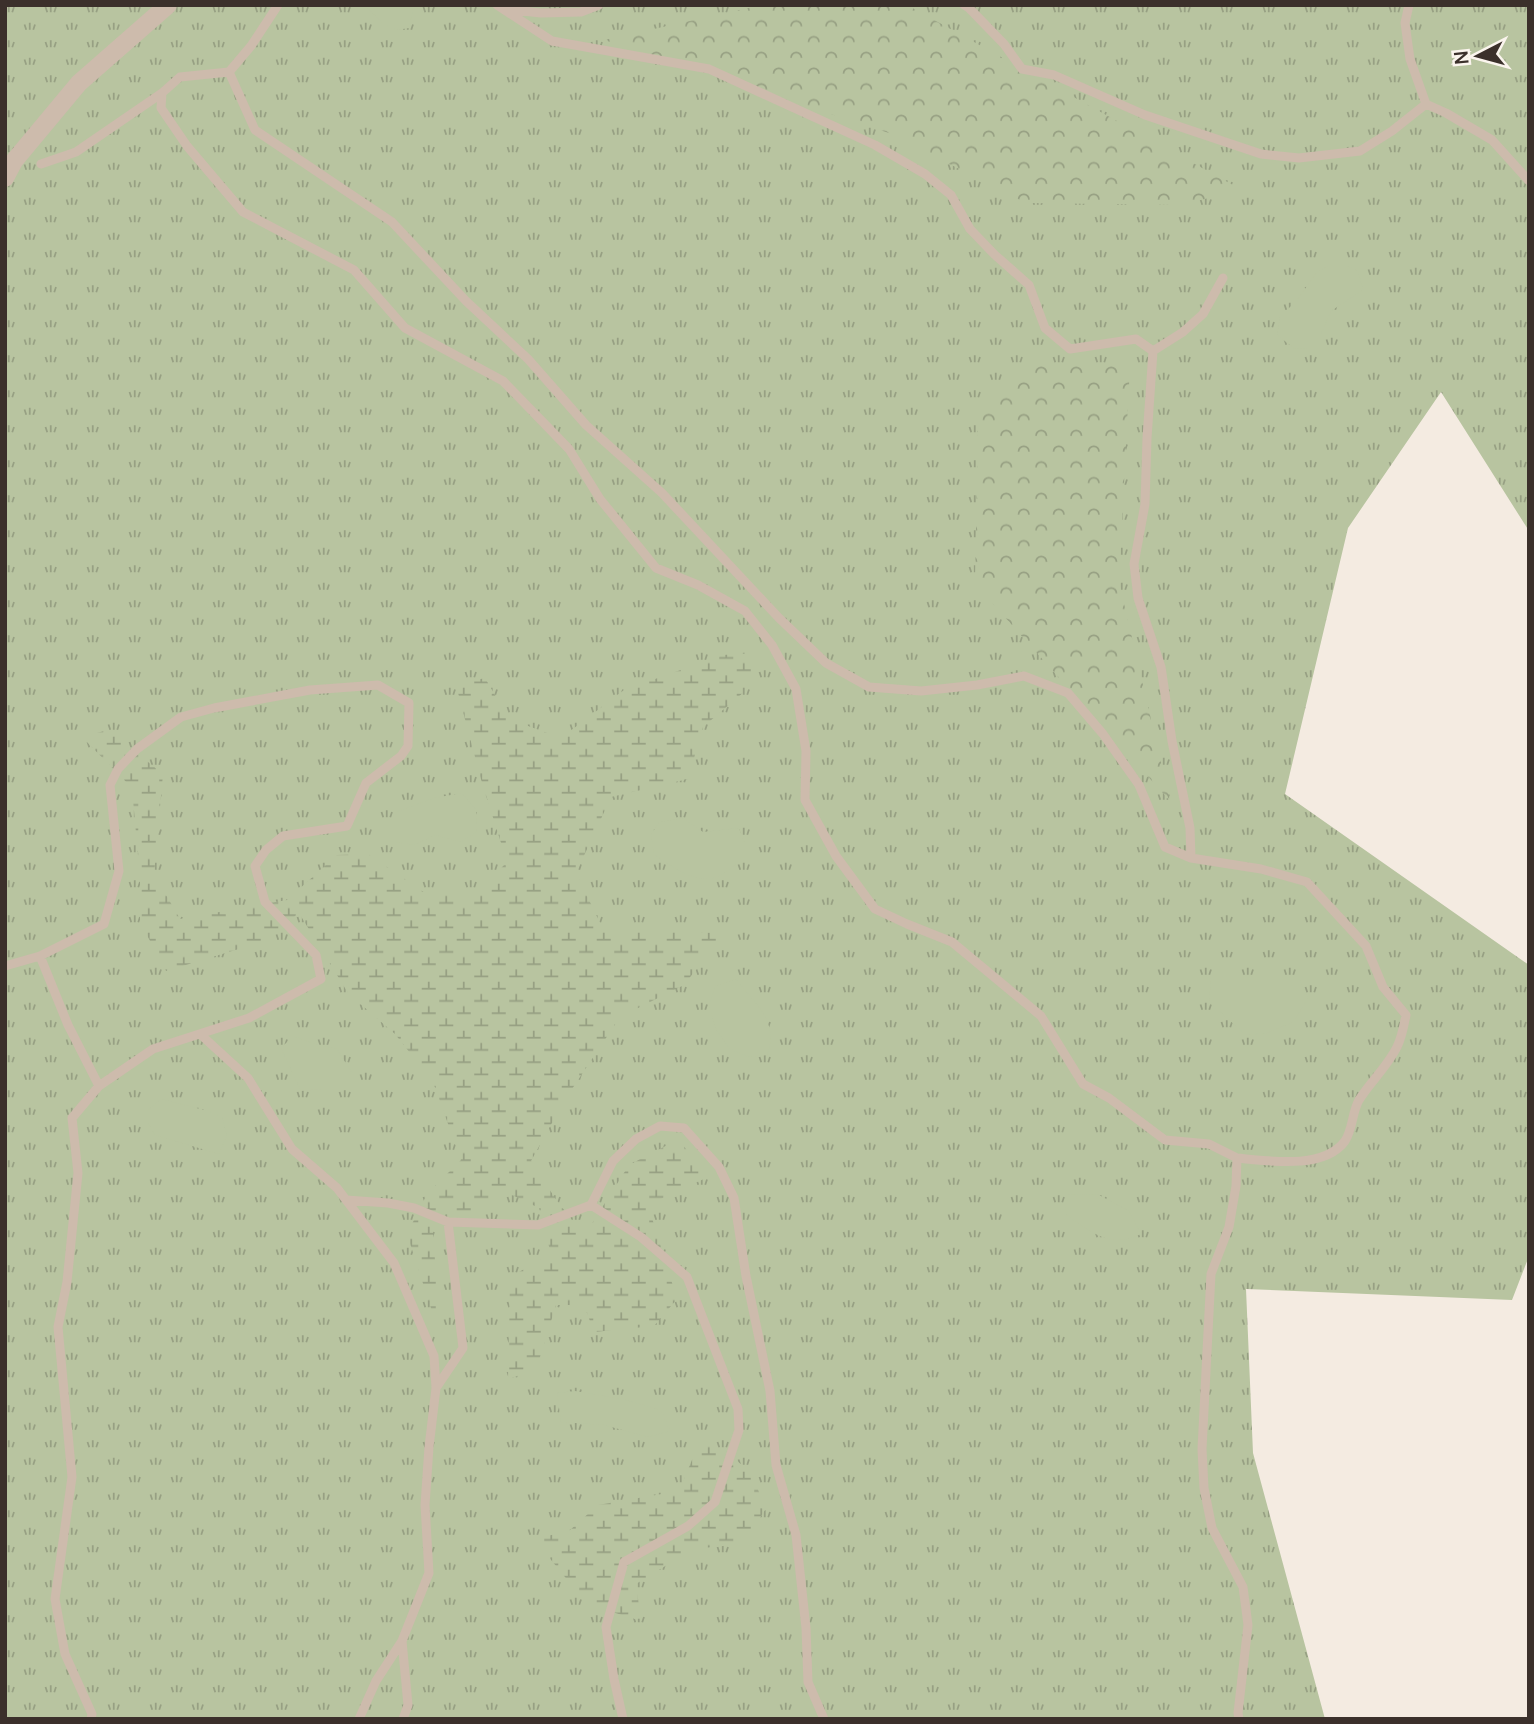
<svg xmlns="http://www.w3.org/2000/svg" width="1534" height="1724" viewBox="0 0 1534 1724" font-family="Manrope,sans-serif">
<defs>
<pattern id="grass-tufts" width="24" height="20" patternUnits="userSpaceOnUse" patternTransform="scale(1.75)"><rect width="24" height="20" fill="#b8c4a0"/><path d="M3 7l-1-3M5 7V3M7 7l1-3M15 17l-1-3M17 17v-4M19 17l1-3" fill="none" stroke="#97a083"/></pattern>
<pattern id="forest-crowns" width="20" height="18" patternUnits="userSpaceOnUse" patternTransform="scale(1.75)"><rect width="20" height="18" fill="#b8c4a0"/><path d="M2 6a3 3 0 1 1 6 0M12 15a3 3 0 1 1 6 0" fill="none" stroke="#97a083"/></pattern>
<pattern id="wetland-marsh" width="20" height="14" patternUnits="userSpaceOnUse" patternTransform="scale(1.75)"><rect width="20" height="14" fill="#b8c4a0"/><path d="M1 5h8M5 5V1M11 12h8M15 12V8" fill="none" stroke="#97a083"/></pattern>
</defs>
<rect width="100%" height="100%" fill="#f4ebe1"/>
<!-- grass -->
<path fill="url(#grass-tufts)" d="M5,5H1529V531L1441,392L1348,528L1285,794L1529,965V1256L1512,1300L1246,1289L1253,1453L1325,1719H5Z"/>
<!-- forest -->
<path fill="url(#forest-crowns)" d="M762,5H907L1242,190L1180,205L1026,203L889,133L604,40Z
M1020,365L1130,366L1119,582L1170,801L975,584L978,420Z"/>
<!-- wetland -->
<path fill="url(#wetland-marsh)" d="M753,653L752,685L703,727L688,779L611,797L576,873L603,929L724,933L684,985L620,1017L564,1101L531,1161L555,1198L584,1236L629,1165L679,1139L706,1178L648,1205L677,1299L654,1326L594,1332L584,1305H556L536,1370L508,1379L510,1277L551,1254L539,1208L510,1194L433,1231L440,1336L407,1234L427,1194L461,1160L433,1082L395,1034L348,993L299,913L262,942L166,971L140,922V878L132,788L82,737L108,730L163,774L154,874L180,919L287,900L337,855L368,854L428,895H475L507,862L480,776L456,685L485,678L509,719L561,738L624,690L723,655Z
M702,1436L752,1472L765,1510L743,1544L693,1549L636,1584L641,1621L587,1604L534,1539L569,1531L598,1505L679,1491Z"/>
<!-- pitch -->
<path fill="#b8c4a0" d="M365,5H411L413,9L409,28L397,30L383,24Z
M1328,266H1347L1358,271L1363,290L1331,311L1321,334L1307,348L1295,349L1277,335L1280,317L1297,300L1317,272Z
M462,793L476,810L477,832L461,842L435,835L414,845L395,842L387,826L396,812L434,798Z
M683,818L703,832L739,828L745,844L741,860C734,865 727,872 719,876C698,886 670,866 654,854L651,835L659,822Z
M736,979C755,1004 780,1022 767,1055L749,1057L730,1049L717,1031L709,1007L715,986Z
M1211,980H1300L1308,999L1293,1022L1267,1033L1246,1035L1209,1002Z
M293,1036L312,1043L337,1049L352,1073L348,1089H321L301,1091L281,1048Z
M161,1099L208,1111L222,1117L227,1135L219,1154L155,1135L148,1123V1110Z
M1068,1194L1099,1195L1129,1211L1141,1234C1110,1250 1090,1231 1065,1214Z
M575,1391L622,1399L661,1410L670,1431L648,1437L604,1425L561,1422L557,1393Z"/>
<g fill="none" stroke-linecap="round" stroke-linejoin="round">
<!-- service -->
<path stroke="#cdbbac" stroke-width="9" d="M278,5L251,46L229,72L180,77L162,93L161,108L187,146L243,212L354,270L405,328L503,381L569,449L600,499L656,568L698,585L745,611L772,645L796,689L806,751L805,800L836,856L875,909L907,924L952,942L1041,1016L1083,1084L1109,1098L1165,1140L1209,1144L1237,1158L1236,1186L1229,1227L1211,1274L1202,1449L1204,1488L1212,1528L1243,1587L1248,1625L1238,1713L1239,1719
M964,5L969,8L1004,44L1022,69L1054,75L1145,115L1261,154L1299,158L1360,151L1392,131L1426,104L1446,113L1492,140L1529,181
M1409,5L1405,23L1410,59L1426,104
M504,9L541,13L581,12L599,5
M229,72L255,130L392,222L466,301L528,359L586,425L662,493L779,618L826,663L869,687L921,691L977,685L1024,676L1068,693L1103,734L1139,785L1165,847L1191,858L1190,828L1172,741L1161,667L1138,598L1134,564L1145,504L1147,438L1153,351L1136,339L1070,349L1045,328L1029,285L995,255L970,229L951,195L925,174L875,145L709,69L552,41L497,5
M41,164L76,152L162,93
M1153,351L1183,332L1203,314L1223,278
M1191,858L1261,869L1307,882L1366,946L1383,987L1406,1015C1404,1025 1402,1037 1397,1047C1387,1067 1371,1081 1359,1100C1352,1112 1353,1129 1345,1141C1324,1170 1268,1161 1237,1158
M40,956L68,1025L99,1086
M5,966L40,956L104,924L119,871L110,785L118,769L137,749L181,717L214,708L310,690L378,685L409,703L408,746L401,756L366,783L347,826L283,836L266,850L255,866L265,902L316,955L321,979L249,1018L153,1049L99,1086L72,1118L78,1173L67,1282L58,1327L72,1477L55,1599L65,1654L92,1714L91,1719
M200,1034L248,1078L292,1149L337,1188L394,1263L434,1356L436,1388L429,1447L425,1505L429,1573L402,1641L376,1681L359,1719
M346,1200L388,1203L414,1208L448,1222L538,1225L591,1205L613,1161L636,1139L660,1126L684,1128L719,1167L734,1198L746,1276L770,1391L776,1465L796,1535L806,1628L808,1682L824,1719
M591,1205L641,1237L687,1277L738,1409L739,1430L715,1502L688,1526L624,1562L606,1627L614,1679L623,1719
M436,1388L463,1348L448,1222
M402,1641L408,1705L403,1719"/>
<!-- tertiary -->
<path stroke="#cdbbac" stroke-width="18" d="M5,178L14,161L79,83L168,5"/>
</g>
<!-- border -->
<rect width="1534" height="1724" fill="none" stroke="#3b302b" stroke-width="14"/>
<!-- north arrow -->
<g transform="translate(1478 56) rotate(264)" stroke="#fbf5ee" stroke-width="5" paint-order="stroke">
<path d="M0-5L12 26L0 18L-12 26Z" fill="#3b302b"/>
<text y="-10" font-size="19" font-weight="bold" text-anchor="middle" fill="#3b302b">N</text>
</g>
</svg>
